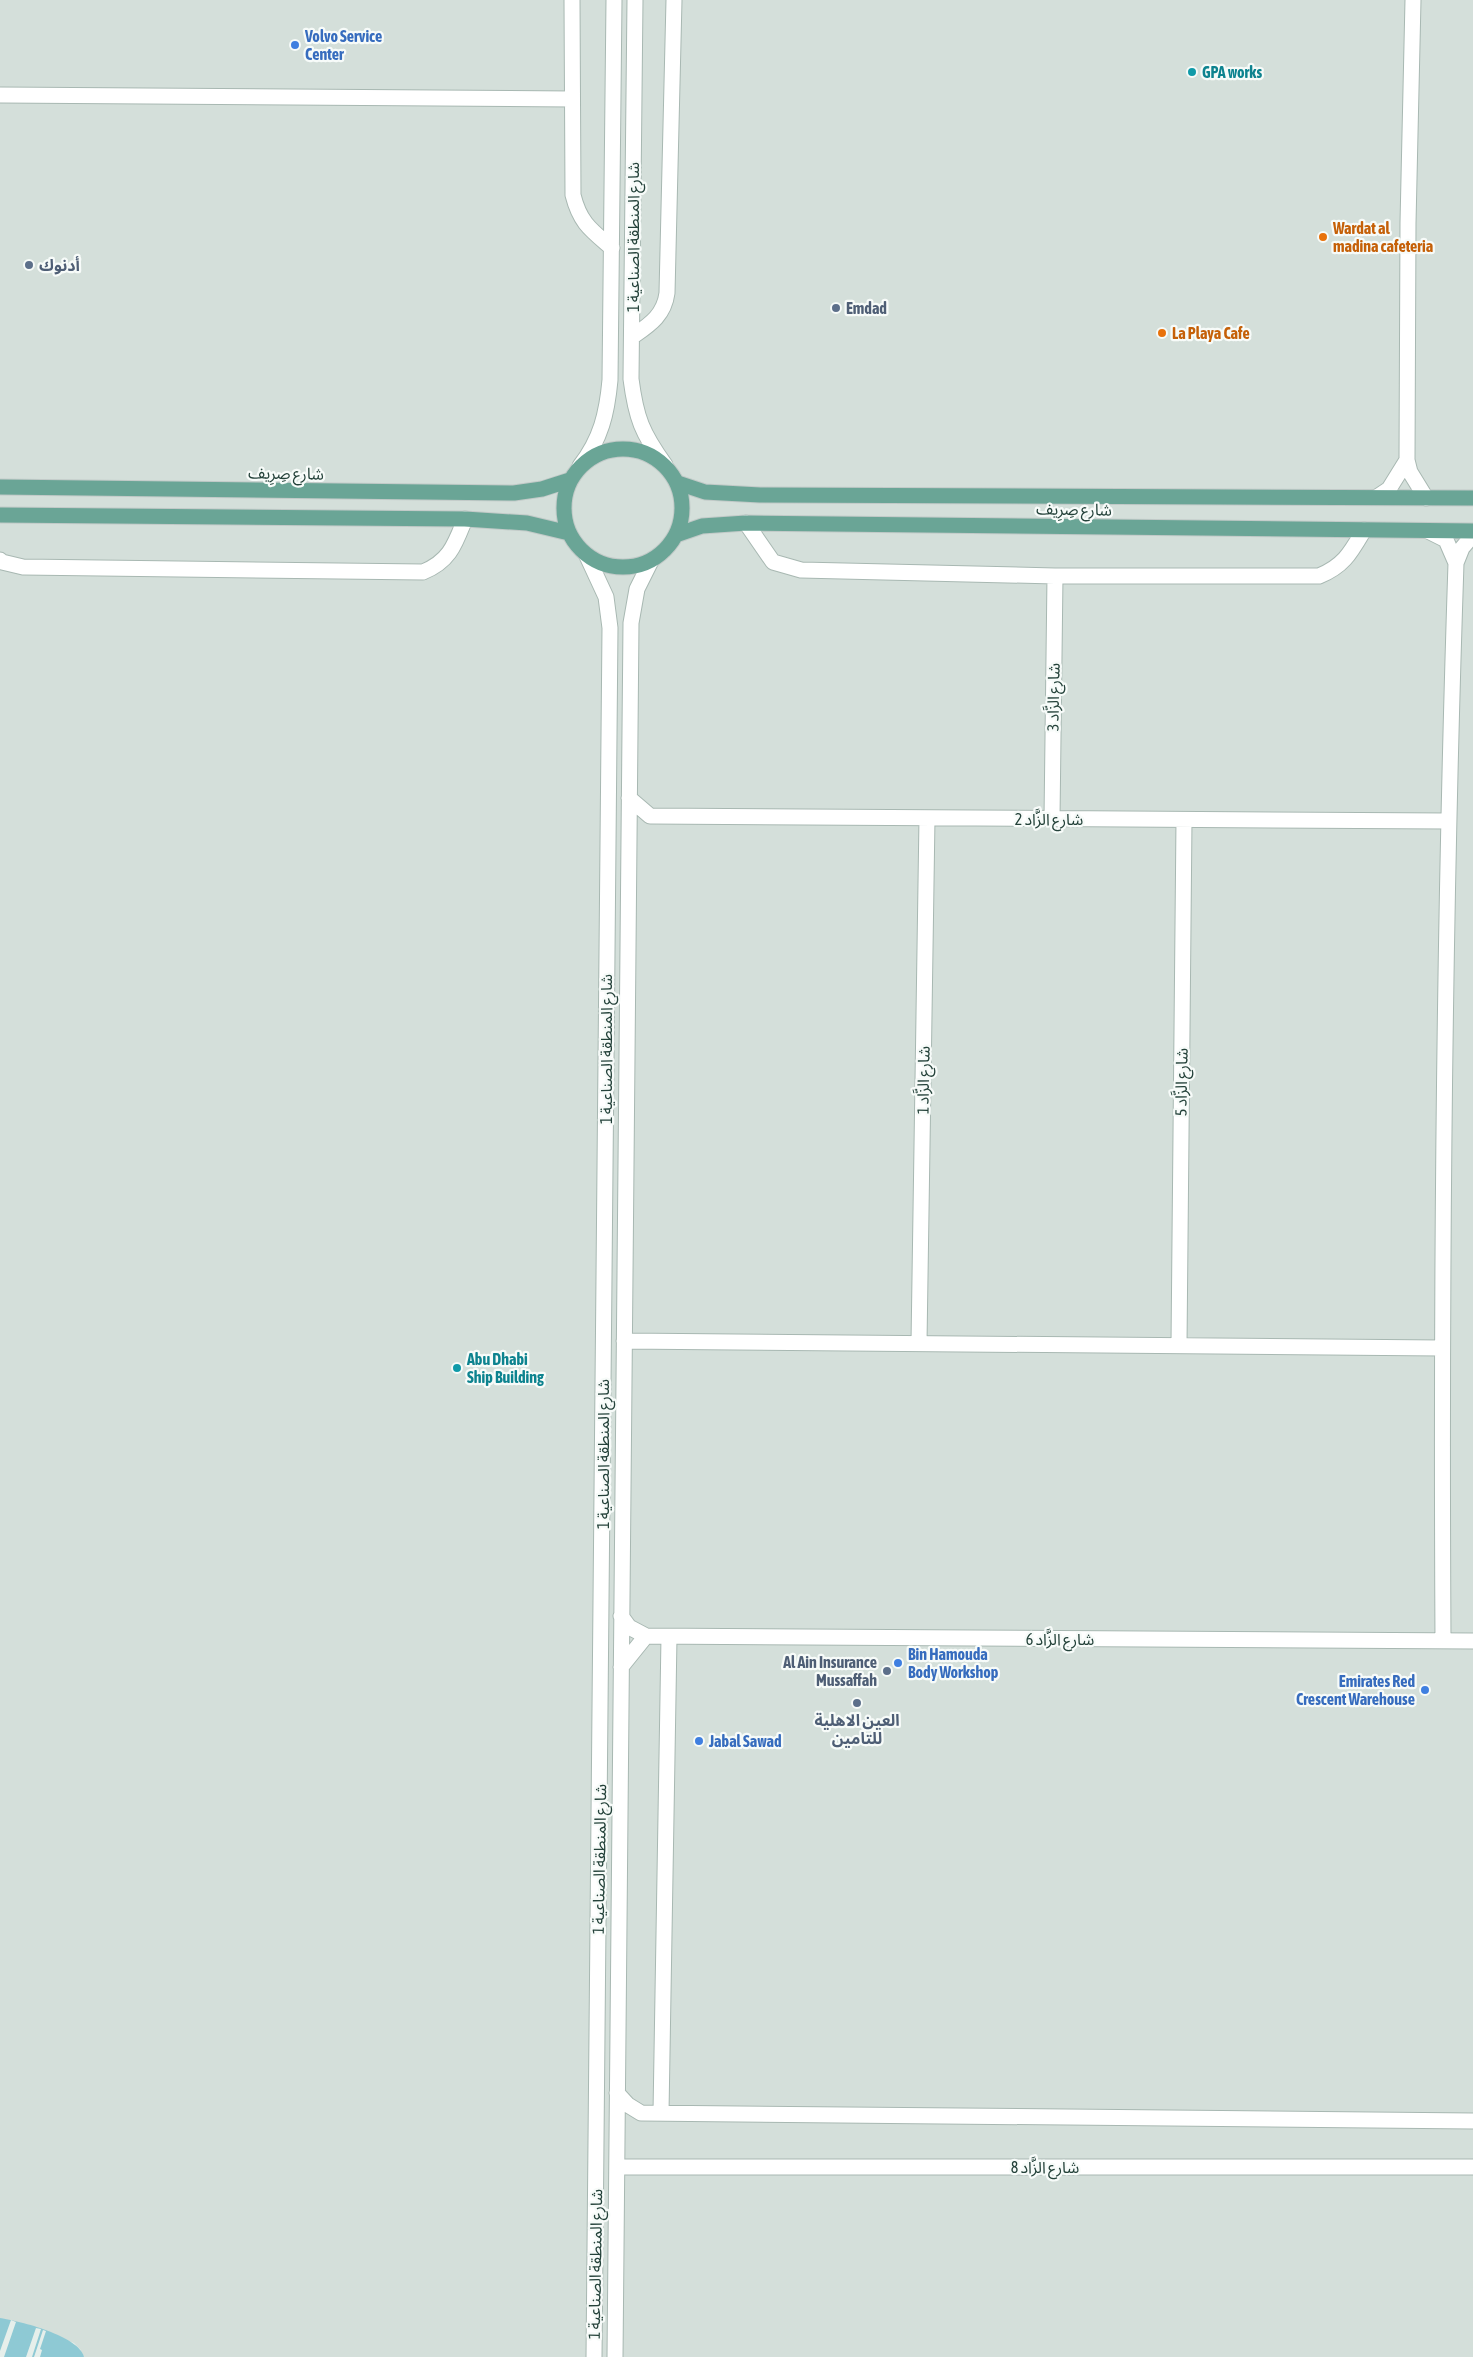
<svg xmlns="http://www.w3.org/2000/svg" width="1473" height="2357" viewBox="0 0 1473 2357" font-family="'Asap Condensed','Noto Sans Arabic',sans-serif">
<rect width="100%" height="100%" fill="#e6efeb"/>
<!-- built -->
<path fill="#d4dfda" d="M0,0H1473V2357H84L80,2349L74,2343L36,2328L0,2318Z"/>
<!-- water -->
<path fill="#8ec9d4" d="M0,2318C20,2321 79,2336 84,2357H0Z"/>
<!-- pier -->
<path fill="#e6efeb" d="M11,2320L16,2322L4,2357H0V2351Z
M36,2328L41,2329L32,2357H26Z
M43,2330L46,2331L40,2349L42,2350L40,2357H34Z"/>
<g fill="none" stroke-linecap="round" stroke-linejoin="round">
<defs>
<path id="minor" d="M572,0L573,195C580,223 591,230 612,248
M635,0L631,379C636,418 642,433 665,465
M1413,0L1408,223L1407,460L1410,472L1426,498
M0,95L572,99
M632,337C649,325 664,316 667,293L674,0
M580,466C601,439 607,413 610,380L614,0
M1377,497L1389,489L1407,460
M746,523L773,562L801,570L1055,576H1319C1344,566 1351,552 1364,530
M1428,531L1446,540L1456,563C1444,922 1441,1281 1443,1641
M587,556L606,597L610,628L594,2357
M0,560L2,562L23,567L423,572C450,561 455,544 465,519
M1456,563L1462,548L1473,535
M629,798L650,816L1447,821
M1052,819L1055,576
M624,1341L1441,1348
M919,1343L927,818
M1179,1345L1184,820
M621,1616L629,1627L646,1636L1473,1641
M621,1667L646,1636
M617,2093L628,2105L641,2113L1473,2121
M661,2113L669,1637
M617,2167H1473
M615,2357L631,623L637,589L651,561"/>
<path id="major" d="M564 508a59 59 0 1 1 118 0a59 59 0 1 1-118 0Z
M678,483L705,492L760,495L1473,498
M0,487L514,493L542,489L570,480
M0,515L465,519L527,523L569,533
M676,535L702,526L746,523L1473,531"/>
</defs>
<!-- minor casing -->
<use href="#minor" stroke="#a8b8b2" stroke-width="17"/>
<!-- major casing -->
<use href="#major" stroke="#c2cac8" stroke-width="17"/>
<!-- minor -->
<use href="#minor" stroke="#fff" stroke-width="15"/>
<!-- major -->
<use href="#major" stroke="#6aa596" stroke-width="15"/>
</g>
<!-- markers -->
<g fill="#3f7fe0" stroke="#f7fbf9" stroke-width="2">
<circle cx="295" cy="45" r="5"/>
<circle cx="898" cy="1663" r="5"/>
<circle cx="1425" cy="1690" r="5"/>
<circle cx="699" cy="1741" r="5"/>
</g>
<g fill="#0f9aa8" stroke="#f7fbf9" stroke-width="2">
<circle cx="1192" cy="72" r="5"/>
<circle cx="457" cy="1368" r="5"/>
</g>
<g fill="#e8710a" stroke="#f7fbf9" stroke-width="2">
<circle cx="1323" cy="237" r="5"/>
<circle cx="1162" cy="333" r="5"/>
</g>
<g fill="#5c6f8a" stroke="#f7fbf9" stroke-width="2">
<circle cx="29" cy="265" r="5"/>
<circle cx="836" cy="308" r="5"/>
<circle cx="887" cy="1671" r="5"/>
<circle cx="857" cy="1703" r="5"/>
</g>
<g text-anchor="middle" stroke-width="4.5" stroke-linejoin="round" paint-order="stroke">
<!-- shop labels -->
<g font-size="16" font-weight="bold" fill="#366cbe" stroke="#f7fbf9" text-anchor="start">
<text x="305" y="42">Volvo Service<tspan x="305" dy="18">Center</tspan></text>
<text x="908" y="1660">Bin Hamouda<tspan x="908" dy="18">Body Workshop</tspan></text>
<text x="1415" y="1687" text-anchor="end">Emirates Red<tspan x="1415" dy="18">Crescent Warehouse</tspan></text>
<text x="709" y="1747">Jabal Sawad</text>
</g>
<!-- culture labels -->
<g font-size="16" font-weight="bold" fill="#0d838f" stroke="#f7fbf9" text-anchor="start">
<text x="1202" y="78">GPA works</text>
<text x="467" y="1365">Abu Dhabi<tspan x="467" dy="18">Ship Building</tspan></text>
</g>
<!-- food labels -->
<g font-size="16" font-weight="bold" fill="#c56008" stroke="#f7fbf9" text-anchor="start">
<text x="1333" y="234">Wardat al<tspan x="1333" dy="18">madina cafeteria</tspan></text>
<text x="1172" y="339">La Playa Cafe</text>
</g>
<!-- street labels -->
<g font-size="16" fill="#24423a" stroke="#f7fbf9">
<text transform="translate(633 237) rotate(-90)" y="6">شارع المنطقة الصناعية 1</text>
<text transform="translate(286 473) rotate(1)" y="6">شارع صِرِيف</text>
<text transform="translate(1074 509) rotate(1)" y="6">شارع صِرِيف</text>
<text transform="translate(1053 697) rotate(-89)" y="6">شارع الزَّاد 3</text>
<text x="1049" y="825">شارع الزَّاد 2</text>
<text transform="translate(606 1049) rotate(-90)" y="6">شارع المنطقة الصناعية 1</text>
<text transform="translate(923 1080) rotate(-89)" y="6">شارع الزَّاد 1</text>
<text transform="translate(1181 1082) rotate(-89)" y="6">شارع الزَّاد 5</text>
<text transform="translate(603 1454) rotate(-90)" y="6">شارع المنطقة الصناعية 1</text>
<text x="1060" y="1645">شارع الزَّاد 6</text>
<text transform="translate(599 1859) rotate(-89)" y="6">شارع المنطقة الصناعية 1</text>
<text x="1045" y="2173">شارع الزَّاد 8</text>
<text transform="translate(595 2264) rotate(-89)" y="6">شارع المنطقة الصناعية 1</text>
</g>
<!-- service labels -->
<g font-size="16" font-weight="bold" fill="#4e5e75" stroke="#f7fbf9" text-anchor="start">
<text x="39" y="271">أدنوك</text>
<text x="846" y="314">Emdad</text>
<text x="877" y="1668" text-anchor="end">Al Ain Insurance<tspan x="877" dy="18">Mussaffah</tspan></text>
<text x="857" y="1726" text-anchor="middle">العين الاهلية<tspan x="857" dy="18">للتامين</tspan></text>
</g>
</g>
</svg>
